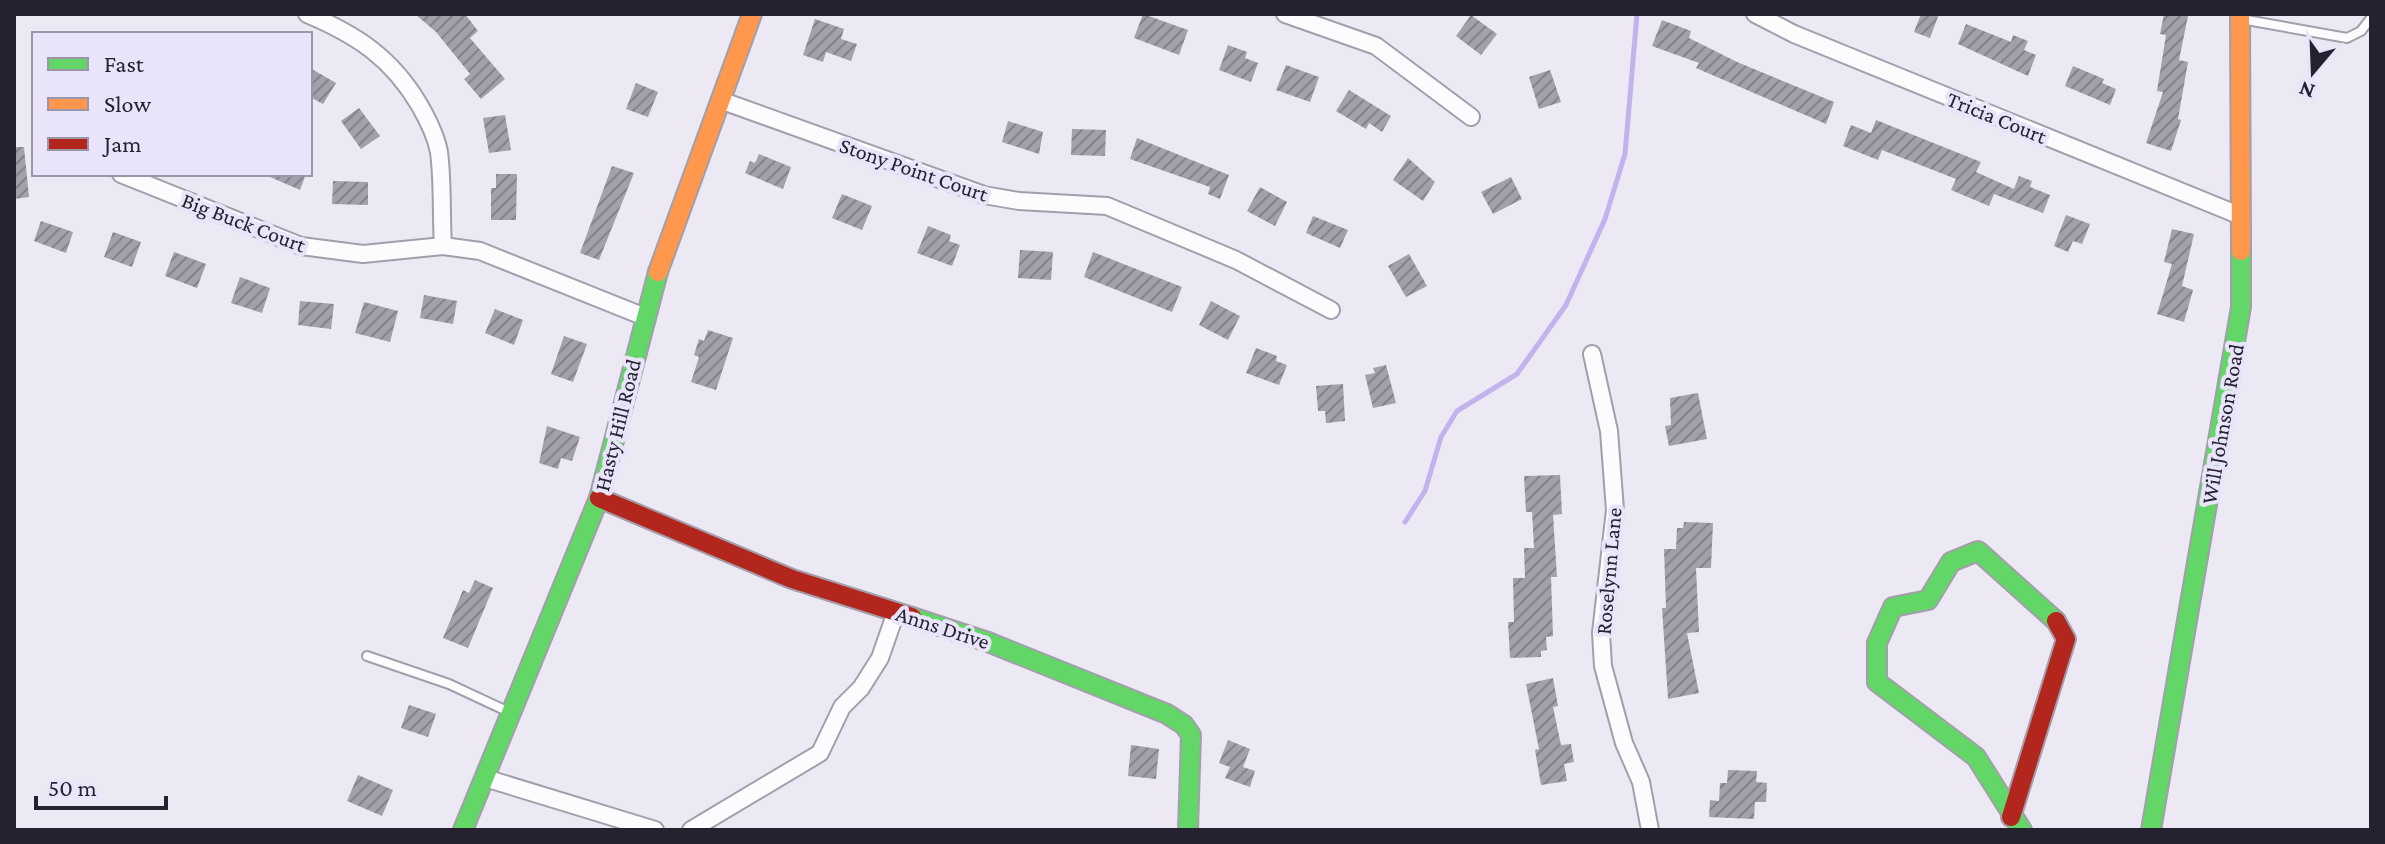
<svg xmlns="http://www.w3.org/2000/svg" width="2385" height="844" viewBox="0 0 2385 844" font-family="'Crimson Pro',serif">
<defs>
<pattern id="building-hatch" width="6" height="6" patternUnits="userSpaceOnUse" patternTransform="scale(2)"><rect width="6" height="6" fill="#a2a0ab"/><path d="M-1 1l2-2M0 6l6-6M5 7l2-2" fill="none" stroke="#84828c"/></pattern>
</defs>
<rect width="100%" height="100%" fill="#ece9f5"/>
<g fill="none" stroke-linecap="round" stroke-linejoin="round">
<!-- stream -->
<path stroke="#c2b3ec" stroke-width="5" d="M1405,522L1425,491L1441,437L1457,411L1517,374L1566,305L1605,219L1625,154L1637,14"/>
</g>
<!-- building -->
<path fill="url(#building-hatch)" d="M415,14H465L478,31L470,38L505,79L481,99L464,79L470,74L436,32Z
M1143,14L1188,30L1179,55L1134,38Z
M1921,14H1939L1930,38L1914,32Z
M2164,14L2188,16L2179,60L2188,62L2178,119L2181,120L2171,151L2146,143L2163,92L2157,91L2166,35L2160,34Z
M1471,15L1497,34L1481,55L1456,36Z
M815,19L844,29L841,39L857,44L851,61L826,52L823,62L803,55Z
M1662,20L1691,31L1689,38L1737,62L1834,102L1826,124L1696,68L1699,63L1652,46Z
M1966,24L2011,42L2013,35L2028,41L2024,50L2036,55L2028,76L1958,44Z
M1228,45L1247,52L1245,58L1258,63L1251,82L1219,70Z
M1286,65L1319,77L1310,102L1276,90Z
M2073,66L2104,79L2102,83L2116,89L2110,105L2065,86Z
M310,68L336,83L323,104L310,97Z
M1550,70L1561,102L1539,109L1529,77Z
M636,83L658,92L648,117L626,109Z
M1349,90L1391,116L1382,132L1369,123L1366,129L1336,111Z
M359,108L380,136L361,149L341,121Z
M505,115L511,150L489,153L483,118Z
M1876,120L1981,162L1976,172L2014,189L2019,176L2032,181L2030,187L2050,195L2043,213L1994,194L1989,206L1951,190L1956,179L1882,150L1878,160L1843,146L1851,125L1871,133Z
M1008,121L1043,132L1039,154L1002,142Z
M1072,129L1106,130L1105,156L1071,155Z
M1137,138L1229,175L1220,199L1208,194L1210,187L1130,159Z
M14,147H24L29,197L14,199Z
M759,154L791,167L783,189L745,173L750,161L755,163Z
M1408,158L1435,182L1423,201L1393,180Z
M612,166L634,173L599,260L580,253Z
M263,174H306L300,190Z
M496,174H517L516,220H491V188H496Z
M1511,177L1522,199L1493,214L1481,192Z
M333,181L368,182V205L332,204Z
M1260,187L1287,202L1275,226L1247,211Z
M842,194L872,206L862,230L832,218Z
M2066,215L2090,224L2082,244L2073,241L2068,252L2054,246Z
M1313,216L1348,230L1340,248L1306,233Z
M41,221L73,232L66,253L34,241Z
M928,226L951,235L949,241L960,245L952,266L917,253Z
M2172,229L2194,234L2182,286L2193,290L2184,322L2157,314L2172,264L2164,262Z
M113,232L141,242L132,267L104,257Z
M1020,250L1053,252L1051,280L1018,278Z
M174,252L206,264L197,288L165,276Z
M1093,252L1182,287L1172,312L1084,277Z
M1409,254L1427,286L1406,297L1388,266Z
M240,277L270,288L262,313L231,303Z
M424,295L457,301L453,324L420,318Z
M300,301L334,304L331,329L298,325Z
M1211,301L1240,316L1228,340L1199,325Z
M364,302L398,311L390,342L355,333Z
M495,309L523,320L514,345L485,333Z
M708,330L733,338L716,390L691,382L699,357L694,355L699,339L704,341Z
M564,336L587,344L573,382L551,374Z
M1256,348L1277,356L1276,361L1287,365L1279,385L1246,373Z
M1386,365L1396,403L1373,408L1365,375L1375,373L1373,368Z
M1343,384L1345,421L1326,423L1325,411H1318L1316,386Z
M1698,393L1707,439L1669,446L1665,426L1671,425L1670,398Z
M547,426L580,437L572,461L561,458L558,469L539,463Z
M1560,475L1562,514L1553,515L1557,577H1551L1553,636L1546,637L1547,650L1541,651V657L1510,658L1508,622H1514L1513,578H1525L1524,548H1534L1532,512H1526L1524,476Z
M1684,522L1713,523L1711,568H1696L1699,632L1687,633L1699,693L1668,699L1662,608H1666L1664,549H1676L1677,528H1683Z
M475,580L493,588L468,648L443,638L463,590L469,593Z
M1553,678L1558,706L1553,707L1561,745L1571,744L1574,762L1564,764L1567,781L1541,785L1535,750L1539,749L1526,684Z
M409,705L436,714L428,737L401,728Z
M1228,740L1250,749L1243,767L1255,771L1250,787L1225,778L1230,767L1219,763Z
M1131,745L1159,749L1156,779L1128,776Z
M1728,770L1757,771L1756,782L1767,783L1766,802H1755L1754,819L1709,817L1710,800L1719,801L1720,783H1727Z
M358,775L393,790L382,816L347,801Z"/>
<g fill="none" stroke-linecap="round" stroke-linejoin="round">
<defs>
<path id="lane" d="M2241,19L2347,38L2361,31L2371,18
M367,656L449,684L511,713"/>
<path id="street" d="M307,14C357,35 392,58 420,106C428,120 436,136 439,152C443,182 441,215 443,246
M1285,14L1376,46L1471,117
M1755,14L1794,34L2241,216
M720,100L984,195L1019,201L1107,206L1236,260L1331,310
M121,174L301,246L363,254L443,246L480,251L645,317
M1592,354L1609,431L1615,510L1601,633L1603,666L1624,743L1641,782L1650,830
M485,778L655,830
M691,830L820,753L842,707L861,688L880,658L896,612"/>
<path id="fast" d="M912,617L988,642L1167,714L1184,725L1191,735L1188,830
M463,830L599,498L658,272
M2022,830L1976,757L1877,682V643L1893,607L1928,600L1951,562L1978,551L2056,621
M2151,830L2241,307V251"/>
<path id="slow" d="M2240,14L2241,251
M658,272L752,14"/>
<path id="jam" d="M599,498L792,579L912,617
M2011,817L2066,639L2056,621"/>
</defs>
<!-- lane casing -->
<use href="#lane" stroke="#a29fab" stroke-width="12"/>
<!-- street casing -->
<use href="#street" stroke="#a29fab" stroke-width="20"/>
<!-- fast casing -->
<use href="#fast" stroke="#a29fab" stroke-width="22"/>
<!-- slow casing -->
<use href="#slow" stroke="#a29fab" stroke-width="22"/>
<!-- jam casing -->
<use href="#jam" stroke="#a29fab" stroke-width="22"/>
<!-- lane -->
<use href="#lane" stroke="#fcfcfe" stroke-width="8"/>
<!-- street -->
<use href="#street" stroke="#fcfcfe" stroke-width="16"/>
<!-- fast -->
<use href="#fast" stroke="#63d668" stroke-width="18"/>
<!-- slow -->
<use href="#slow" stroke="#ff974d" stroke-width="18"/>
<!-- jam -->
<use href="#jam" stroke="#b3261e" stroke-width="18"/>
</g>
<g text-anchor="middle" stroke-width="8" stroke-linejoin="round" paint-order="stroke">
<!-- street labels -->
<g font-size="22" fill="#25222f" stroke="#e9e4fa">
<text transform="translate(1997 117) rotate(22)" y="8">Tricia Court</text>
<text transform="translate(914 169) rotate(19)" y="8">Stony Point Court</text>
<text transform="translate(244 222) rotate(21)" y="8">Big Buck Court</text>
<text transform="translate(2222 424) rotate(-80)" y="8">Will Johnson Road</text>
<text transform="translate(617 425) rotate(-76)" y="8">Hasty Hill Road</text>
<text transform="translate(1608 571) rotate(-85)" y="8">Roselynn Lane</text>
<text transform="translate(943 627) rotate(18)" y="8">Anns Drive</text>
</g>
</g>
<!-- border -->
<rect width="2385" height="844" fill="none" stroke="#25222f" stroke-width="32"/>
<!-- legend -->
<rect x="32" y="32" width="280" height="144" fill="#e9e4fa" stroke="#9b96a9" stroke-width="2"/>
<rect x="48" y="58" width="40" height="12" fill="#63d668" stroke="#9b96a9" stroke-width="2"/>
<text x="104" y="72" font-size="24" fill="#25222f">Fast</text>
<rect x="48" y="98" width="40" height="12" fill="#ff974d" stroke="#9b96a9" stroke-width="2"/>
<text x="104" y="112" font-size="24" fill="#25222f">Slow</text>
<rect x="48" y="138" width="40" height="12" fill="#b3261e" stroke="#9b96a9" stroke-width="2"/>
<text x="104" y="152" font-size="24" fill="#25222f">Jam</text>
<!-- north arrow -->
<g transform="translate(2313 72) rotate(199)" stroke="#e9e4fa" stroke-width="6" paint-order="stroke">
<path d="M0-6L14 30L0 20L-14 30Z" fill="#25222f"/>
<text y="-12" font-size="22" font-weight="bold" text-anchor="middle" fill="#25222f">N</text>
</g>
<!-- scale -->
<path d="M36 796v12h130v-12" fill="none" stroke="#25222f" stroke-width="4"/>
<text x="48" y="796" font-size="24" fill="#25222f" stroke="#e9e4fa" stroke-width="6" paint-order="stroke">50 m</text>
</svg>
